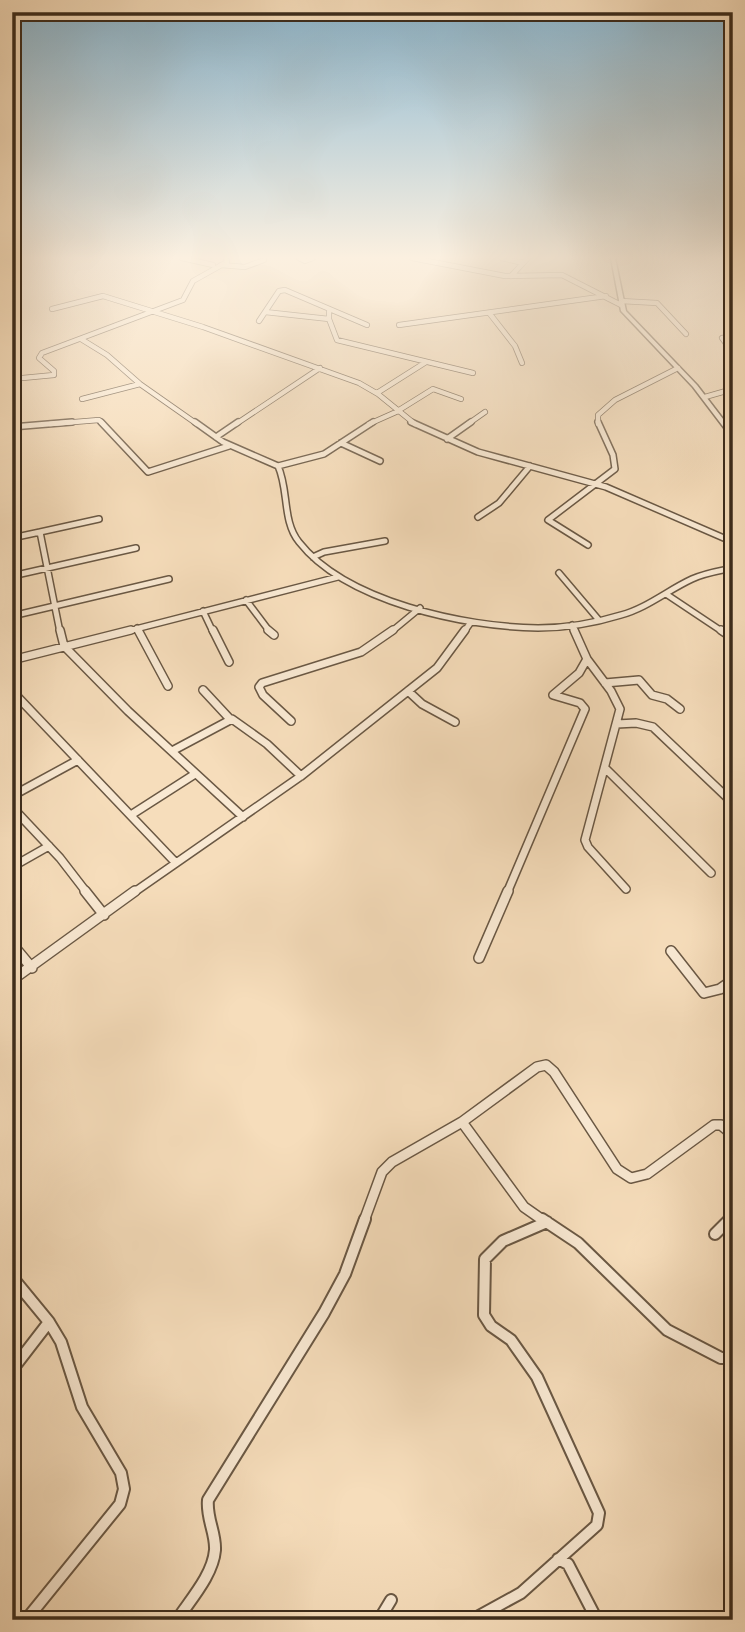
<svg xmlns="http://www.w3.org/2000/svg" width="745" height="1632" viewBox="0 0 745 1632" font-family="Alegreya,serif">
<rect width="100%" height="100%" fill="#f6ddbb"/>
<filter id="stains"><feTurbulence type="fractalNoise" baseFrequency=".00286" numOctaves="4"/><feColorMatrix values="0 0 0 0 .2 0 0 0 0 .09 0 0 0 0 .02 0 0 0 .5 -.17"/></filter>
<radialGradient id="worn" r=".72"><stop offset=".6" stop-color="#630" stop-opacity="0"/><stop offset="1" stop-color="#630" stop-opacity=".3"/></radialGradient>
<g fill="none" stroke-linecap="round" stroke-linejoin="round">
<defs>
<path id="minor-far4" d="M182,258L213,265
M299,258L305,261L313,258
M412,258L505,276L562,275L621,305
M502,258L523,263
M221,265L245,267L264,260
M511,276L528,258
M621,301L657,303L686,334
M52,309L103,296L203,327L359,383L378,394L415,424
M329,311V319L337,340L473,373
M265,312L329,319
M490,314L515,346L522,363
M259,321L279,291L285,290L367,325
M399,325L606,296
M722,338L733,353
M81,339L107,355L140,384L197,424
M12,379L54,375V371L39,358L42,353L183,300L193,281L227,262L226,258
M377,393L426,362
M705,397L733,389
M82,399L140,384
M50,424L99,420L103,424
M236,424L320,368
M369,424L396,412L433,389L461,399
M468,424L485,412
M598,424V415L615,400L678,368"/>
<path id="minor-far3" d="M101,422L148,472L229,446
M195,422L223,442L278,466L324,454L373,422
M411,422L478,452L606,487L733,542
M12,427L72,422
M216,437L238,422
M447,439L471,422
M341,443L380,461
M278,466C289,490 282,521 299,542C346,602 465,627 538,628C566,628 595,623 621,615C647,608 668,590 692,579C705,573 719,571 733,568
M478,517L499,503L530,466
M40,532L99,519
M12,538L40,532L60,632
M588,545L548,520L615,469L613,455L598,422
M313,557L324,552L385,541
M559,573L598,619
M12,576L136,548
M666,594L723,632
M246,600L270,632
M203,611L213,632
M12,616L169,579
M572,625L575,632
M137,628L139,632
M124,632L338,577
M391,632L420,608
M464,632L471,622"/>
<path id="minor-far2" d="M60,630L64,646L128,711L243,817
M138,630L168,686
M213,630L229,662
M268,630L274,635
M721,630L733,638
M587,659L611,691L620,709L585,840L588,847L626,889
M12,660L131,630
M605,683L639,680L652,695L667,699L680,709
M203,690L229,718
M12,691L175,862
M408,691L422,704L455,722
M291,721L263,695L259,687L262,683L361,652L393,630
M617,724L636,723L653,727L733,803
M172,751L232,719L267,744L301,776
M605,768L711,873
M12,796L78,760
M12,807L60,858L87,893
M131,815L195,774
M12,867L49,846
M133,893L301,776L437,668L465,630
M507,893L585,709L580,703L553,695L579,673L587,659L574,630"/>
<path id="minor-far1" d="M85,891L104,915
M12,944L32,968
M671,951L704,993L720,989L733,980
M479,958L508,891
M12,980L135,891
M462,1122L537,1067L546,1065L554,1072L617,1169L631,1178L647,1174L714,1125H721L733,1135
M364,1221L382,1172L392,1162L462,1122L524,1207L544,1221
M728,1221L733,1216"/>
<path id="minor" d="M542,1219L578,1243L667,1330L721,1358H733
M715,1234L730,1219
M12,1277L49,1322L61,1342L82,1407L121,1473L124,1489L120,1504L26,1620
M12,1370L49,1322
M12,1392L13,1408
M558,1559L568,1564L597,1620
M177,1620C190,1600 213,1575 215,1550C216,1533 206,1518 208,1500L324,1313L345,1274L365,1219
M379,1620L391,1600
M472,1620L521,1593L597,1525L599,1513L537,1377L511,1340L491,1326L484,1315L485,1259L503,1241L547,1222"/>
<path id="tertiary" d="M611,258H615L626,311L697,385L733,432V438L731,437L693,387L621,311Z"/>
</defs>
<!-- minor-far4 casing -->
<use href="#minor-far4" stroke="#6a5844" stroke-width="6"/>
<!-- minor-far3 casing -->
<use href="#minor-far3" stroke="#6a5844" stroke-width="8"/>
<!-- minor-far2 casing -->
<use href="#minor-far2" stroke="#6a5844" stroke-width="10"/>
<!-- minor-far1 casing -->
<use href="#minor-far1" stroke="#6a5844" stroke-width="12"/>
<!-- minor casing -->
<use href="#minor" stroke="#6a5844" stroke-width="14"/>
<!-- tertiary casing -->
<use href="#tertiary" stroke="#6a5844" stroke-width="3"/>
<!-- minor-far4 -->
<use href="#minor-far4" stroke="#f9e9d3" stroke-width="4.5"/>
<!-- minor-far3 -->
<use href="#minor-far3" stroke="#f9e9d3" stroke-width="5"/>
<!-- minor-far2 -->
<use href="#minor-far2" stroke="#f9e9d3" stroke-width="7"/>
<!-- minor-far1 -->
<use href="#minor-far1" stroke="#f9e9d3" stroke-width="9"/>
<!-- minor -->
<use href="#minor" stroke="#f9e9d3" stroke-width="10"/>
<!-- tertiary -->
<use href="#tertiary" fill="#f9e9d3" fill-rule="evenodd"/>
</g>
<!-- sky -->
<linearGradient id="sky" x2="0" y2="1"><stop stop-color="#8ab7d1"/><stop offset="0.53" stop-color="#fbf0e0"/><stop offset="1" stop-color="#fbf0e0" stop-opacity="0"/></linearGradient>
<rect width="745" height="486" fill="url(#sky)"/>
<!-- margin -->
<rect width="745" height="1632" fill="none" stroke="#f6ddbb" stroke-width="42"/>
<rect x="14" y="14" width="717" height="1604" fill="none" stroke="#3c2c1c" stroke-width="3.5"/>
<rect x="21" y="21" width="703" height="1590" fill="none" stroke="#3c2c1c" stroke-width="2"/>
<rect width="100%" height="100%" filter="url(#stains)"/>
<rect width="100%" height="100%" fill="url(#worn)"/>
</svg>
